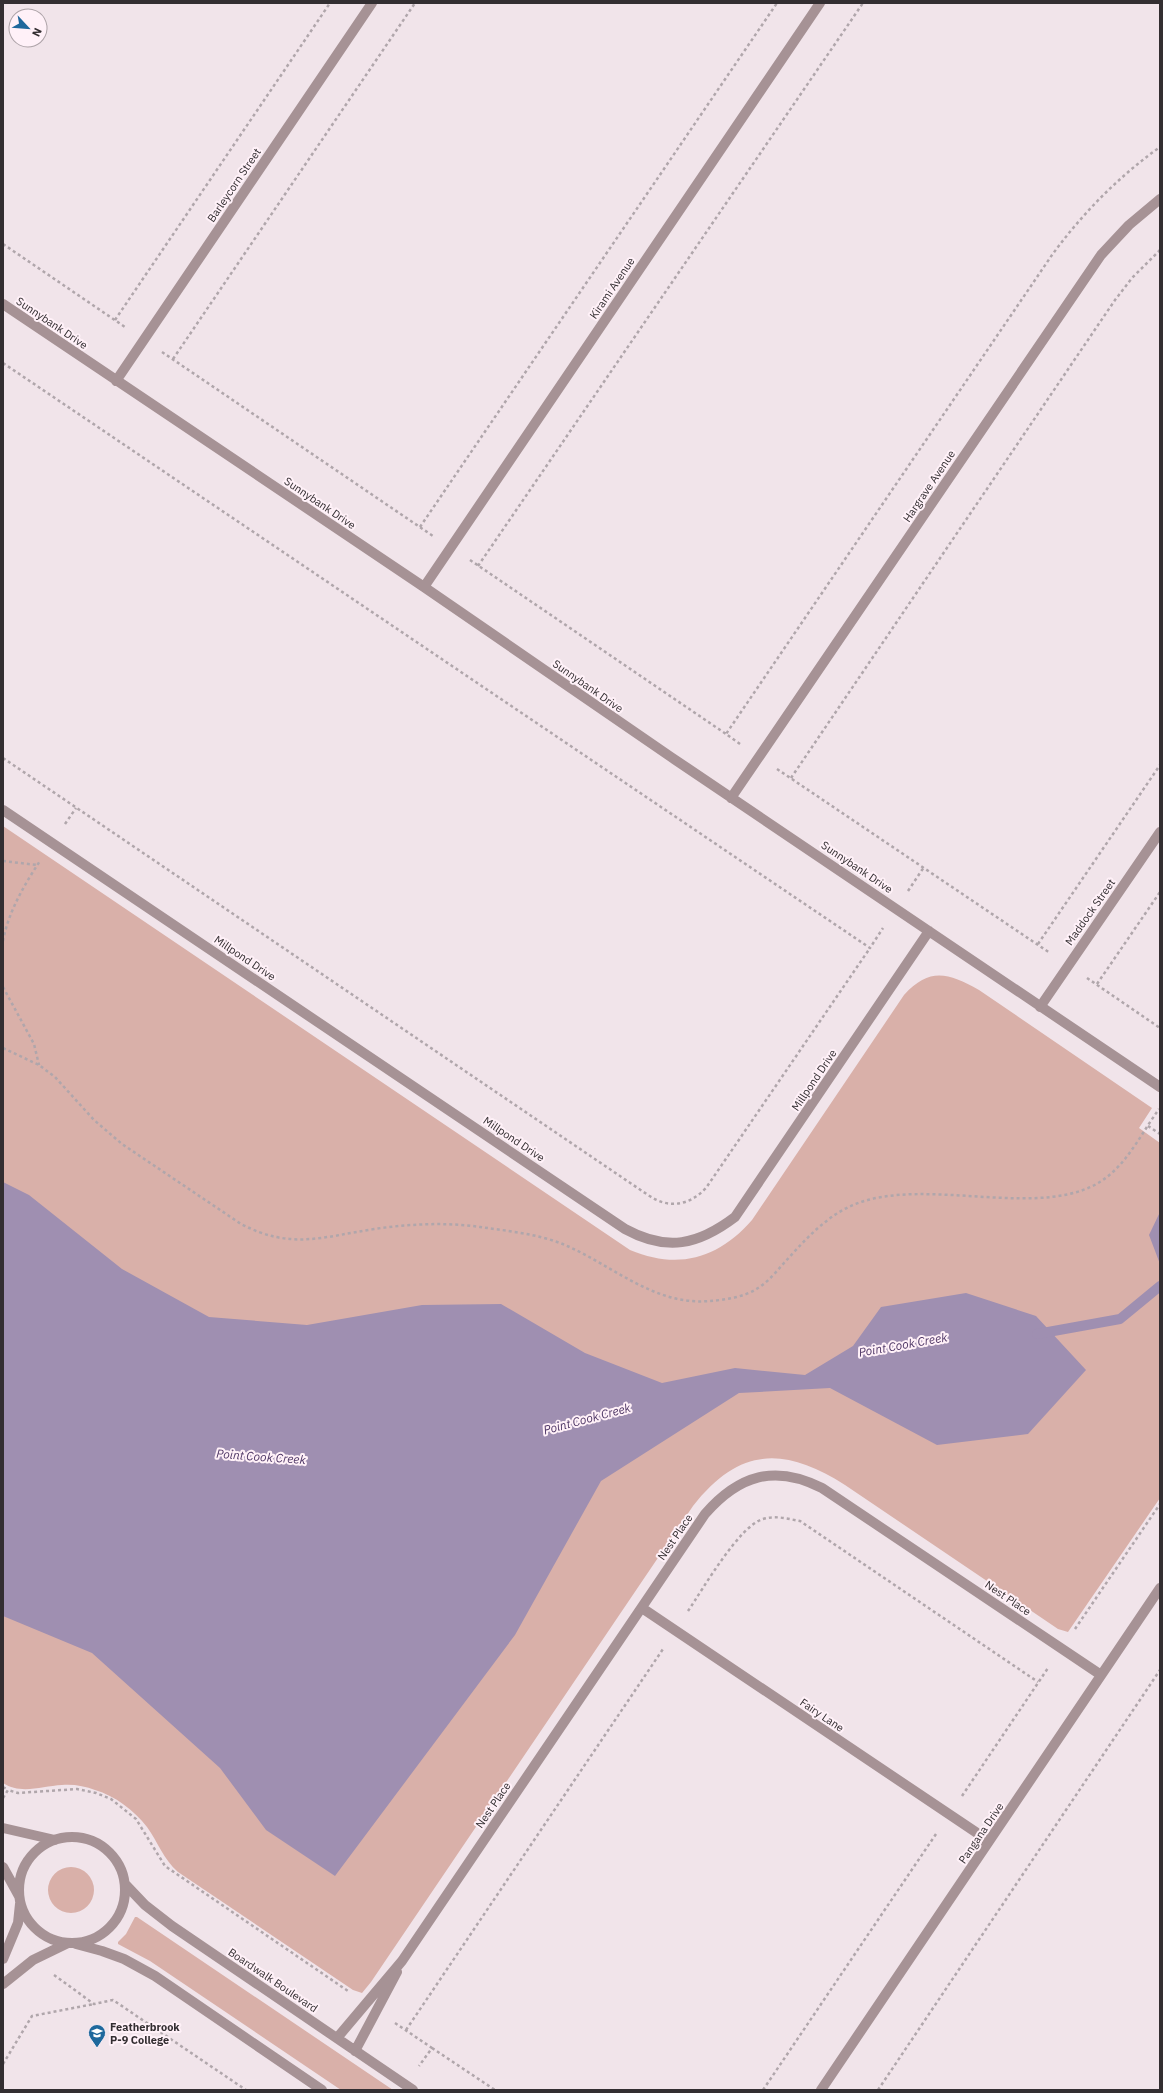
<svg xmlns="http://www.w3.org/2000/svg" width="1163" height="2093" viewBox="0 0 1163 2093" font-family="'IBM Plex Sans',sans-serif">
<rect width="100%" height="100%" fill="#f1e4ea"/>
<!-- green -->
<path fill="#d9b0a9" d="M3,826L630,1250C678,1270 718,1259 752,1220L904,995C930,967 948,973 979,990L1152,1108L1139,1128L1160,1143V1498L1068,1632L1058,1629L845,1485C784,1446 739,1447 693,1506L371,1982L362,1993L353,1990L178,1872C163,1859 158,1842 147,1827C134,1810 115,1796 95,1790C85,1786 73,1784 62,1785C42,1786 21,1795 3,1783Z
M48 1890a23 23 0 1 1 46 0a23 23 0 1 1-46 0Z
M135,1917H137L393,2090H341L150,1961L118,1944V1942L126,1934Z"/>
<!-- water -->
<path fill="#9f8fb1" d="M3,1182L29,1195L122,1269L209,1317L307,1325L422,1305L501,1304L585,1353L662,1383L735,1368L805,1375L853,1346L881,1307L966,1293L1036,1316L1086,1370L1028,1434L937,1445L830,1388L739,1393L601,1481L515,1635L335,1876L266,1830L220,1768L92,1653L3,1616Z
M1160,1212V1264L1149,1235Z"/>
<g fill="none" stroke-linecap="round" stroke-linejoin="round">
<!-- stream -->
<path stroke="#9f8fb1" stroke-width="10" d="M1037,1334L1120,1319L1160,1286"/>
<!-- path -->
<path stroke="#b0a6ab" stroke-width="2.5" stroke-dasharray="3 3" stroke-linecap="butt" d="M3,244L125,327
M115,320L330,3
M162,352L433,536
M173,359L415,3
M3,363L870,948L883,928
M420,527L777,3
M470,560L726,734
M478,566L863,3
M740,744L726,734L1052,255C1082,214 1118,177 1160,147
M3,758L648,1195C668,1209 689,1206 706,1188L870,948
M777,769L1050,953
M791,778L1115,300L1132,278L1160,250
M65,824L76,808
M3,861L37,865
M908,891L924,867
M3,941C8,913 24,885 40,861
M1038,944L1160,765
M1087,978L1160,1028
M1097,984L1160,892
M3,987L34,1044L39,1065
M3,1048L39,1065L55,1077L94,1120L122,1144L241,1224C291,1250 322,1237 374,1229C409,1224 445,1222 480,1227C508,1231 539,1234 565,1245C612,1265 655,1306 709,1301C725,1300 745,1297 758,1288C768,1282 776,1272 784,1263C804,1241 825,1217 853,1205C927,1174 1047,1224 1107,1177C1129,1160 1143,1131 1159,1109
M1148,1126L1160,1134
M688,1611C703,1589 739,1526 763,1519C776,1515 788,1519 800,1521L1038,1682
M1075,1629L1160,1504
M3,1787L8,1790
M962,1796L1048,1668
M3,1798L8,1790L18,1793L77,1789L96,1793L111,1799L136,1819L165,1866L348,1991
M54,1975L94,2004L113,2000L246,2090
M395,2023L432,2048L419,2066
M406,2030L663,1649
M432,2048L495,2090
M3,2064L32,2016L94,2004
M763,2090L936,1834
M878,2090L1160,1670"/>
<!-- minor -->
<path stroke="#a69295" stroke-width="10" d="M3,304L424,587L671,757L1160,1087
M116,381L372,3
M424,587L820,3
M731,798L1101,255L1129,225L1160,199
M3,810L625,1229C667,1252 698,1245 735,1217L929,931
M1040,1007L1160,832
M642,1608L989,1841
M3,1828L55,1840
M19 1890a53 53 0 1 1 106 0a53 53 0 1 1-106 0Z
M3,1867L19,1896
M125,1884L145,1905L172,1926L413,2090
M76,1944L102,1951L124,1959L155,1976L322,2090
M3,1959L18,1923L20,1904
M3,1984L33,1960L68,1943
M337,2038L402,1961L705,1514C739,1475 775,1464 822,1488L1101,1675
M355,2051L397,1972
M821,2090L1160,1588"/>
</g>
<!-- icons -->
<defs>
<symbol id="school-pin" viewBox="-11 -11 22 30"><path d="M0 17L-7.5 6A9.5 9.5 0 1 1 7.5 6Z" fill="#1e689c" stroke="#fff1f8"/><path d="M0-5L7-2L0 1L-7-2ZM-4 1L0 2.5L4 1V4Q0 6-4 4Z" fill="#fff"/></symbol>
</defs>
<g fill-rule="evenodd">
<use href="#school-pin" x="87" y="2023" width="20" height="27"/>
</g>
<g text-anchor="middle" stroke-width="4" stroke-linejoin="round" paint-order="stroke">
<!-- street labels -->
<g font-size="11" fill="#332e31" stroke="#fff1f8">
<text transform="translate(234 185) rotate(-56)" y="4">Barleycorn Street</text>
<text transform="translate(612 288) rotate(-56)" y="4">Kirami Avenue</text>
<text transform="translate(52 323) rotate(34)" y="4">Sunnybank Drive</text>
<text transform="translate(929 486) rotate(-56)" y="4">Hargrave Avenue</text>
<text transform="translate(320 503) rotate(34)" y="4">Sunnybank Drive</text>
<text transform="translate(588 686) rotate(35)" y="4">Sunnybank Drive</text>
<text transform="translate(857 867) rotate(34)" y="4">Sunnybank Drive</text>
<text transform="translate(1090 912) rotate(-55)" y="4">Maddock Street</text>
<text transform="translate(245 958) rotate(34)" y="4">Millpond Drive</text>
<text transform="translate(814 1080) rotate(-56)" y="4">Millpond Drive</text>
<text transform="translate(514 1139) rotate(34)" y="4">Millpond Drive</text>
<text transform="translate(675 1537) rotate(-56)" y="4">Nest Place</text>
<text transform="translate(1008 1598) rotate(34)" y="4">Nest Place</text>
<text transform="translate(822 1715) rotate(34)" y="4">Fairy Lane</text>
<text transform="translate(493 1805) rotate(-56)" y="4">Nest Place</text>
<text transform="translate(981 1833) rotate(-56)" y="4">Pangana Drive</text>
<text transform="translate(273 1980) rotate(34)" y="4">Boardwalk Boulevard</text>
</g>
<!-- poi labels -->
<g font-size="11" font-weight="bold" fill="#332e31" stroke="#fff1f8" text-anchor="start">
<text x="110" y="2031">Featherbrook<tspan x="110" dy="13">P-9 College</tspan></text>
</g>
<!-- water labels -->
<g font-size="12" font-style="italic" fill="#4e3665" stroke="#fff1f8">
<text transform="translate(903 1345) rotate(-10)" y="4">Point Cook Creek</text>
<text transform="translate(587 1419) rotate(-15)" y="4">Point Cook Creek</text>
<text transform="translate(261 1457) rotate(4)" y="4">Point Cook Creek</text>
</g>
</g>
<!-- border -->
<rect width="1163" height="2093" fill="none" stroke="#332e31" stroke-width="8"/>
<!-- north arrow -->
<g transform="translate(28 28) rotate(116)"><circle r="19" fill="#fff1f8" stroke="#ada3a8"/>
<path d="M0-3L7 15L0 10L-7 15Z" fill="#1e689c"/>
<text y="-6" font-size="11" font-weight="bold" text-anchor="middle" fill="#332e31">N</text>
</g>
</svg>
